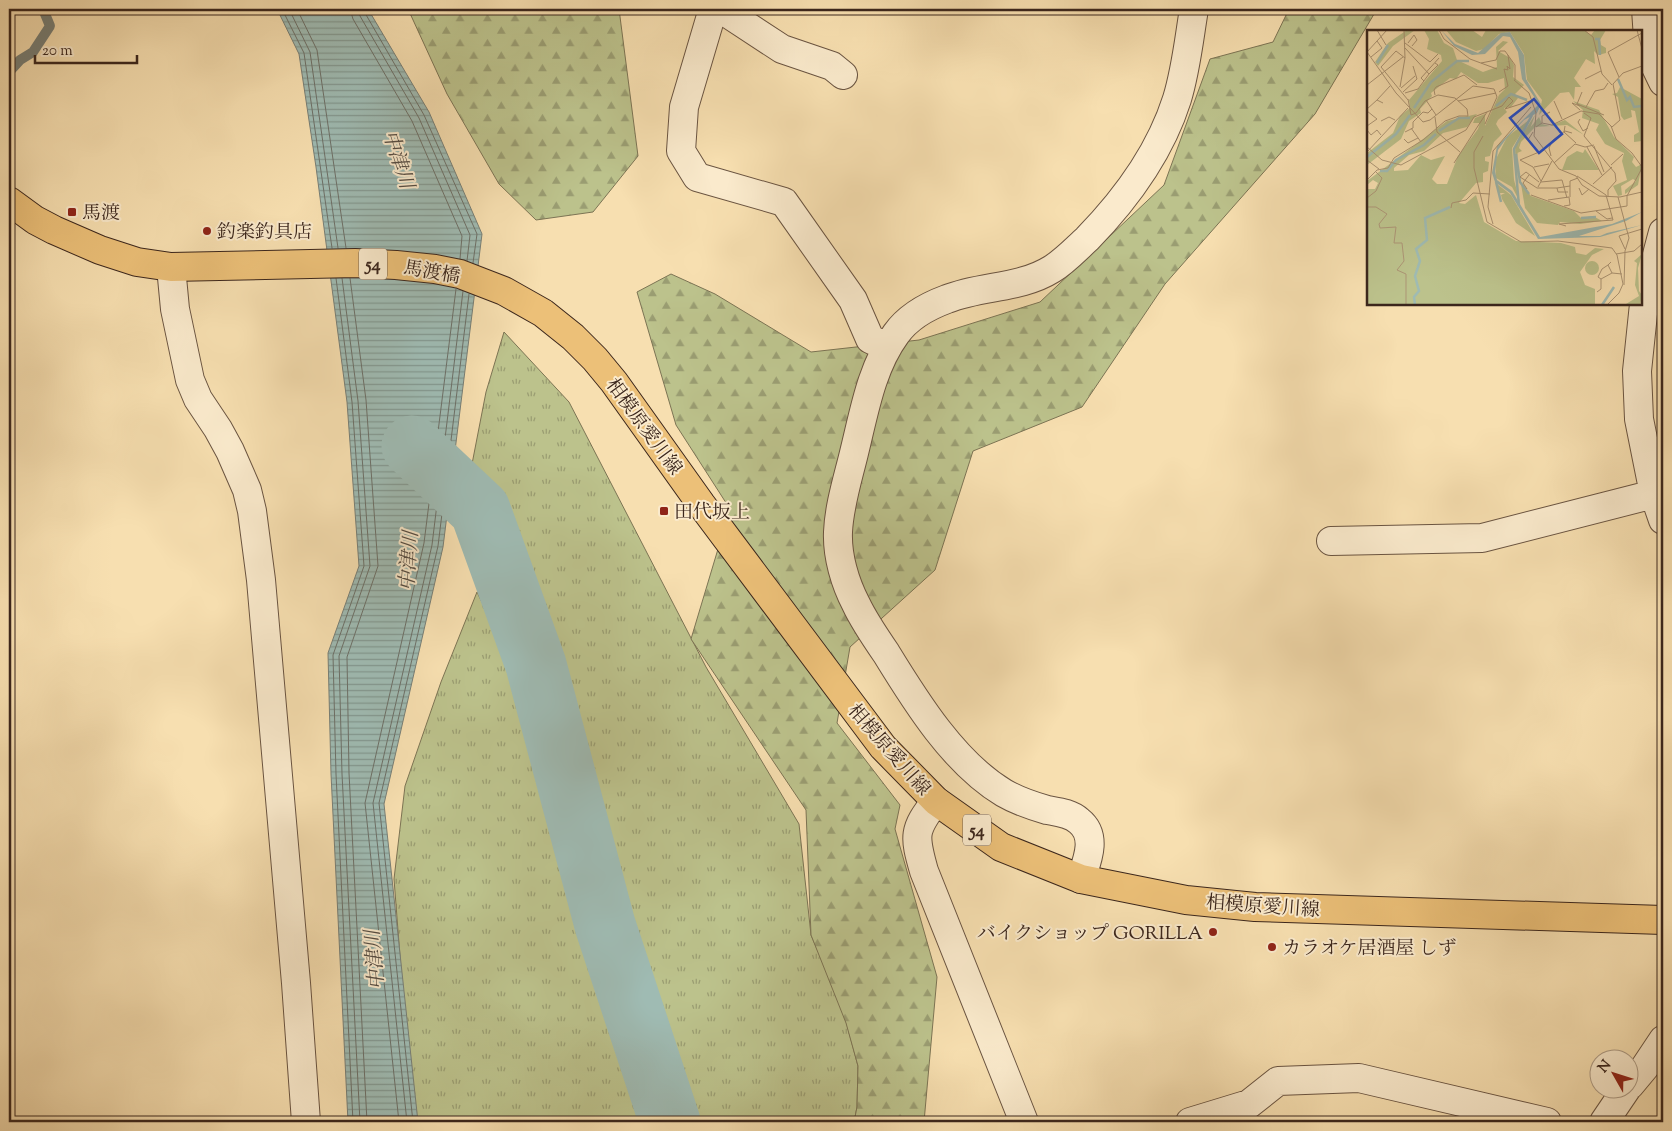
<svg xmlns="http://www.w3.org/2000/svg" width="1672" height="1131" viewBox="0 0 1672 1131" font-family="'Sorts Mill Goudy','Noto Serif JP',serif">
<defs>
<pattern id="grass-tufts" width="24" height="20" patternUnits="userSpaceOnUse" patternTransform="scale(1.25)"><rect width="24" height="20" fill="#bcc28c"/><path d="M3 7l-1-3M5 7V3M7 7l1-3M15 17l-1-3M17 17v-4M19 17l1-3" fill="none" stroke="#9a9d72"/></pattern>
<pattern id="forest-firs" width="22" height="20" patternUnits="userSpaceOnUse" patternTransform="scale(1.25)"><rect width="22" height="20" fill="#bcc28c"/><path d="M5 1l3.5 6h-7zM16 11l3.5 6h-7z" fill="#9a9d72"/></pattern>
<pattern id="water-rules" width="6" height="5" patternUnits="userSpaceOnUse" patternTransform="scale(1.25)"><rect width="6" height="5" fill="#9fbbb3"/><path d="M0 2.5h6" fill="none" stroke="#839891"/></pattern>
</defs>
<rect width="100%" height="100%" fill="#f7dfb0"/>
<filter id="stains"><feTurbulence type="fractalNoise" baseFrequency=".004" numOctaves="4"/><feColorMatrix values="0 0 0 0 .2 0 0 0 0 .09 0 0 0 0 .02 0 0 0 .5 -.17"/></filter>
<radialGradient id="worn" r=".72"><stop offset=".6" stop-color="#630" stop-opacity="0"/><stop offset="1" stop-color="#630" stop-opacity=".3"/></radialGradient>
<!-- grass -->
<path fill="url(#grass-tufts)" stroke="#7c7454" d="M504,332L569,402L706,667L799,824L811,935L843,1010L858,1066L857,1107L854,1122H685L635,979L589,797L556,686L506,559L472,464L486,392Z
M477,592L526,694L557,800L596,990L640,1122H417L404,1008L394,879L405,786L441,682Z"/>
<!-- forest -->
<path fill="url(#forest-firs)" stroke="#7c7454" d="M408,9H619L638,156L593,212L536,220L499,184L447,94Z
M1289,9H1377L1315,114L1165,284L1082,407L973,451L935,570L850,647L837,723L900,805L895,829L937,977L924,1122H854L857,1107L858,1066L846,1023L811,935L806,810L691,639L730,509L676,425L637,292L671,274L715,294L811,352L919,340L1040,302L1164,185L1210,59L1273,42Z"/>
<!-- water -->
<path fill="url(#water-rules)" stroke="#777f77" d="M277,9H368L429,112L482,234L443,547L384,804L418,1122H348L331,774L328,653L359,566L347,402L316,167L299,54Z"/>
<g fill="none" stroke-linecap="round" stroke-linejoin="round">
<!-- shore -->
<path stroke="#6d7068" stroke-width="1" d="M282,9L304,53L332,248
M289,9L310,52L338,248
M297,9L317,50L346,248
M350,9L353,19L412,121L462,236L460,259
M358,9L360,16L419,118L470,235L467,261
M364,9L365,13L424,115L477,234L473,263
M336,278L352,402L364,566L333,655L336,774L353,1122
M342,278L358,401L370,566L339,656L342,774L360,1122
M350,278L366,400L378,566L347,657L349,773L367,1122
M399,1122L365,803L424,543L456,289
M407,1122L373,803L432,545L463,291
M413,1122L379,803L438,546L469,294"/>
<!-- stream -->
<path stroke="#777f77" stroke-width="10" d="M9,72L20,60L33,52L50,26L43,9"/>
<!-- river -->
<path stroke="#9fbbb3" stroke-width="61" d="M412,446L480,510L536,665L605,925L670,1122"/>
<defs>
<path id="minor" d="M713,9L684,107L681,151L697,177L784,202L853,300L870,339L887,347
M721,9L782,49L832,66L843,75
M1646,9L1649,53L1663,82
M1663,232L1644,304L1637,371L1639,419L1654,494L1663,520
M171,267L175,309L190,380L198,399L218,429L230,451L247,490L252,511L261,580L296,983L306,1122
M1331,541L1482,538L1654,494
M936,801C913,830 914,836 924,871L1024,1122
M1081,879C1087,861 1098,836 1079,821C1070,813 1058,812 1047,810C1033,806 1016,800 1004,793C954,763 916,702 886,653C875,637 864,621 856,604C845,583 837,556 838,532C839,506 848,478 854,453C864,413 871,368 896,334C908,317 928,306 947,299C982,285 1020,289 1052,269C1065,261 1076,249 1087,239C1126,199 1160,153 1177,99C1186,70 1189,39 1194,9
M1630,1085L1645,1067L1663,1040
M1190,1122L1249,1104L1278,1081L1359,1078L1547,1122
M1604,1122L1627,1088"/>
<path id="major" d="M9,201L35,220L54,230L100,250L137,262L171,267L355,263L396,265L435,269L460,274L504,291L543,313L573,337L595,359L614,382L701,504L883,747L936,801L1001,847L1081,879L1186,900L1255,907L1663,920"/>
</defs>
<!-- minor casing -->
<use href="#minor" stroke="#6a5441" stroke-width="30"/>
<!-- major casing -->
<use href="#major" stroke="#3b261c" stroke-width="30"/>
<!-- minor -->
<use href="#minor" stroke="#faeacc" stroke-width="28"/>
<!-- major -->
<use href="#major" stroke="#ecc078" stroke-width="28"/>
</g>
<!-- markers -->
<g fill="#8f2418" stroke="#faeacc" stroke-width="2">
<rect x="67" y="207" width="10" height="10" rx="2.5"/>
<circle cx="207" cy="231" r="5"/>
<rect x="659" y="506" width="10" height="10" rx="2.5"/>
<circle cx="1213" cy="932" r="5"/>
<circle cx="1272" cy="947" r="5"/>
</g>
<g text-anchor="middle" stroke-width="4" stroke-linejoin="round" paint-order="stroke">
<!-- shield labels -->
<g fill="#faeacc" stroke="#746151" stroke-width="1">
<rect x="359" y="248.5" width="28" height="31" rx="4"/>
<rect x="963" y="814.5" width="28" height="31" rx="4"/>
</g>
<g font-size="18" font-weight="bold" fill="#3b261c">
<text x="373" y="270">54</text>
<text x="977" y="836">54</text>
</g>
<!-- poi labels -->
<g font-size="19" fill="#3b261c" stroke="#faeacc" text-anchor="start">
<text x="82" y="219">馬渡</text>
<text x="217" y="238">釣楽釣具店</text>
<text x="674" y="518">田代坂上</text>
<text x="1203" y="939" text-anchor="end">バイクショップ GORILLA</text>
<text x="1282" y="954">カラオケ居酒屋 しず</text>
</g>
<!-- street labels -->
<g font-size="19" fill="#3b261c" stroke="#faeacc">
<text transform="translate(432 271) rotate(10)" y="7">馬渡橋</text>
<text transform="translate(645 426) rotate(54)" y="7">相模原愛川線</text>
<text transform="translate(890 749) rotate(49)" y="7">相模原愛川線</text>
<text transform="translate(1263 905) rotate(4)" y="7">相模原愛川線</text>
</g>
<!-- water labels -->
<g font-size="20" font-style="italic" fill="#544b42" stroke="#faeacc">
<text transform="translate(399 159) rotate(72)" y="7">中津川</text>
<text transform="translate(408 561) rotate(-86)" y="7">中津川</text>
<text transform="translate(374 960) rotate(-95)" y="7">中津川</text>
</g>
</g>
<!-- overview -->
<g transform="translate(1367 30)">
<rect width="275" height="275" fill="#f7dfb0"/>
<path d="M168,85L163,99L152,111L149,137L148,115ZM163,89L145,118L147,150L153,172L145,157L129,148L128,131L140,107ZM130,154L144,165L168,206L149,193L135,169L134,165L138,163H132Z" fill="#bcc28c"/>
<path d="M40,0H48L26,16L11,36L8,32L21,13ZM57,0H70L77,13L86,18L90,30L116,42L130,37L129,17L136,11L141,12L131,21L143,28L147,35L146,47L157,55L148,64L151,68L144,77L137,78L140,82L131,90L129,94L135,104L127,112L123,126L118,127V131L122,132L121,141L116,143V152L109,153L92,173L98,174L109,165L117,192L149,211L194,213L208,217L209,223L219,225L228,218L237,219L225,225L213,242L218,255L228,259V275H0V159H8L11,153L6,150L0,155V151L80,91L110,84L100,97L76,103L57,121L42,125L27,138V141L41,140L54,125L64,130L78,126L65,149L70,154H80L91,126L111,99L113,93H106L108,88L118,84V96L132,65L138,59L137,48L121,53H111L94,42L89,49L83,48L64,63L65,66L53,79L54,83L42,91L34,109L0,135V123L26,103L33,86L43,78L42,70L75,31L74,25L60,19L62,9ZM79,0H105L115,7L119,0H217L224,5L228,0H239L233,10L234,15L239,18V23L231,25L227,21L228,34L219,29L207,48L214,57H208L207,70L202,62L193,63L172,85L175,70L160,50L157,24L143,2L132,4L117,19L109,21L89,12ZM253,57L275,69V111L267,112V105L272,102L268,81L264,80L265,87L257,90L254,86L251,67L245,64L250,63ZM206,71L232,80L247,107L267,127L265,132L269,137L275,134L271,155L258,164V160L269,151L266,149L254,156L255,165L251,166L246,156L260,150L255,131L257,123L238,114L229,100L232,94L215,88L216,80ZM172,87L175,94L183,96L198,90L217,105L200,95L168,97L154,112L152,118L155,121L150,123L152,111ZM218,119L232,140H195L200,127L210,121L216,123ZM275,224L271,238L272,261L275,265L273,275H245L259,274L272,266L268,255L270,233L267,231Z" fill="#bcc28c"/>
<path d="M218 238a7 7 0 1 1 14 0a7 7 0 1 1-14 0Z" fill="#bcc28c"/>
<path d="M154,154L164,166L207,181L214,188L226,186L235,191L213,194L193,192L191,195L170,193L158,178Z" fill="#bcc28c"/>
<path d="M166,169L181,173L173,185L162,181L161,174Z" fill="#bcc28c"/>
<path d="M74,0L88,14L111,23L134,3L143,2L157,25L159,49L174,74L170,83L157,90L139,109L131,120L128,141L130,150L145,161L173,207L245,194L275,182L259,191L212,206H233L240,203L275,195L233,207L171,209L143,163L128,152L125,143L130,116L172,74L155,49L151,22L143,7L136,6L118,24L105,25L87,16Z" fill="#9fbbb3"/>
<path fill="none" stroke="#9fbbb3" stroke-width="2.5" d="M228,9H232L233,25M10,33L21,15M251,49L260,70L263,67L267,77L275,76M129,76L144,64L160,70M47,78L64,52L90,31H102M72,101L92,88H103M149,124L153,152L162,164M0,127L29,104L43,85M13,141H20L29,130L57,115L69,104M129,152L134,172M152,176L147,119L165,85M214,188L229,187M48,275L47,267L52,261L48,246L53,231L49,219L60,210L58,188L83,177M235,275L247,257"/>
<path fill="none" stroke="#ac9575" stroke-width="1" d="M10,0L19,15M72,0L77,9L103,29L130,39M217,0L226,7L235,44L245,55M270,0L275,19M38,13L63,32L71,24M41,13L47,5L50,10L45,16M38,18L62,44L51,59L38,63M0,22L20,0M0,22L29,63L56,92L63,90L106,56L127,59L130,67L118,94M4,27L15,18L10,11M38,28L29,21L14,37L41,70M114,33L129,30L133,21H138L148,35V50M62,44L71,35L68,33M252,47L241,22L275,3M218,49L234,41M147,50L162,63L169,83L167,106L192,139L209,146L215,155L232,166L253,167L275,162M57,51L54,48L72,28M0,55L36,27M33,57L38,28L37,0M34,58L48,46M36,62L50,49L46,36M132,62L141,56L137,39L141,40L140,36L143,39L141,25M215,62L210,74L237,85M68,65L67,60L69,57L97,45L110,55M10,70L23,56M59,70L69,85M91,71L129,63M187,71L195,89M219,77L228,61L237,59L241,53M0,79L10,70L16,73M213,80L205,73L213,76M0,81L10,89L0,96M217,83L224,88L217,106L248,143L249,151L241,160V167M68,87L70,102L93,122M213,89L211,92L216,101L221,98M14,91L22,87L28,90M175,93V86L183,82M198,96L197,102L209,113M244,96L249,109L265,123L275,137M169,97L175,93L185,95L214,81L232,84L245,97L253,90L246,54L256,43L275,36M44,98L54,112M0,100L4,105L10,100L14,105M38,102L46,98V92L56,82L61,83L65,79M166,102L161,110L170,121M116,106L107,122V138L120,192L154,212L191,211L245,218L250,225L256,254L252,263L240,275M37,109L41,113L51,108M227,116L237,142M0,117L15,130L34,135L99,100L107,87L135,76L142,67L146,71L138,79L163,71M220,117L235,145M0,122L41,78M184,126L182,118L186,110L198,101L205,103M0,130L12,139M87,133L120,82M187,133L208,114L218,117L227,115M244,135L256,124M167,137L182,134M0,150L10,140L21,138L27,128L56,110L78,91L92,86H101L100,79L88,68L71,65L58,71L49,83L44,85L41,69M174,151L166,137L153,130L177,120M172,152L159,142L153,147L170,158H190M174,152L195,150L200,168M226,154L245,137M171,157L185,131M212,158L215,165L222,159M160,159L156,153L162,145M201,162H191L190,158L203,156M164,165L214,183L260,176V166M260,166L275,138M203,167V151L211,148M251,167L262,208L258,221L257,255M0,168L9,161L15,148L9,142M181,170L202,167L203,175L197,176M0,177H9L20,184L12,194L13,198L29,197L27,213H35L37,231L30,240L39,244V275M84,178L85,173L99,170L106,163L123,164M229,181L240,189L245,188M126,194L121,177L126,121L164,77M199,196L192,194L246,190L239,165L210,146M258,219L252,206L275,199M249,224L267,221L275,214M244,232L241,235L245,243L255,244M234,249L231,247L235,239L241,235M230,262L234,259V249L245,243"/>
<path fill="#1d4ed8" fill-opacity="0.15" stroke="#1d4ed8" stroke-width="2.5" d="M167,69L195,104L172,123L143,88Z"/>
<rect width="275" height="275" fill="none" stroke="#3b261c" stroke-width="2.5"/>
</g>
<!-- margin -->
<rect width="1672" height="1131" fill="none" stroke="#f7dfb0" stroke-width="30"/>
<rect x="10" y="10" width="1652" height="1111" fill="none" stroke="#3b261c" stroke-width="2.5"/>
<rect x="15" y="15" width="1642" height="1101" fill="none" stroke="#3b261c"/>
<!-- north arrow -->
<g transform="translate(1614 1074) rotate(309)"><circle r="24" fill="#faeacc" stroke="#ae9c86"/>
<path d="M0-4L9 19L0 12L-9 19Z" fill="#8f2418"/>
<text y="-8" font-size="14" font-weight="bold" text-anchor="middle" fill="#3b261c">N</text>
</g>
<!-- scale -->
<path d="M35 55v8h102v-8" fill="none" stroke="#3b261c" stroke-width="2.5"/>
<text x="42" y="55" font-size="15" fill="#3b261c" stroke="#faeacc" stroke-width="4" paint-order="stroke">20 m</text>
<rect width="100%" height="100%" filter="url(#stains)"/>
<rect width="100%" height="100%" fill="url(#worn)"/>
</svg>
